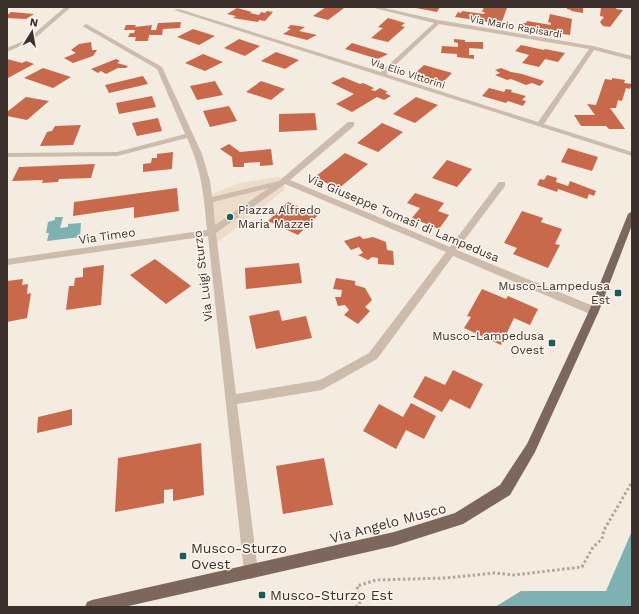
<svg xmlns="http://www.w3.org/2000/svg" width="639" height="614" viewBox="0 0 639 614" font-family="'Work Sans',sans-serif">
<rect width="100%" height="100%" fill="#f4ebe1"/>
<!-- plaza -->
<path fill="#ecdcc8" d="M278,177L284,181V190L213,246L207,196L239,183Z"/>
<!-- water -->
<path fill="#7fb0b2" d="M55,217H63L60,228L68,227V224L81,223L80,237L47,241L49,233H46L48,222L55,220Z
M632,531V607H495L521,591H606Z"/>
<!-- building -->
<path fill="#c8694b" d="M326,7H339L344,8L328,20L313,16Z
M411,7H440L437,12Z
M484,7L507,8L501,24L455,17L458,12L461,13L462,11L484,14L485,12H482Z
M567,7H583V13L571,11V10L567,9Z
M601,7H617L616,9L623,10L610,27L603,26L600,22L604,17L600,16Z
M237,8L252,12L250,13L259,15L261,12L265,13L267,11L273,12L265,21L259,20L258,22L233,18L236,16L227,14Z
M11,12L34,14L26,19L7,18V15Z
M550,14L572,19L570,35L521,28L523,23H526L527,21L551,25V23L548,22Z
M388,18L405,23L401,26L405,27L388,42L371,38L383,28L378,27Z
M181,22L180,28L163,29L162,35H149L148,41H135L136,37H128L130,33H134L135,30H124L126,25H136L135,27L152,25L151,30H156L158,23Z
M291,25L305,27L299,31L317,35L307,40L283,34L291,29L287,28Z
M193,29L215,36L199,45L177,37Z
M239,39L260,46L245,56L224,48Z
M454,39L465,40V42H483V49L469,48V55H474V59L457,57V54L441,53L442,46L458,47V43L454,42Z
M91,42L92,50H97L93,56L73,63L64,58L76,53L71,50L79,44Z
M352,43L388,54L378,59L345,49Z
M521,45L544,50L545,49L565,53L558,62L545,59L539,67L522,63L529,55L515,51Z
M276,52L299,60L285,69L261,61Z
M203,54L223,62L205,71L185,63Z
M7,59L22,63L26,61L34,64L8,78Z
M116,59L120,61L117,63L128,66L126,68H118L106,74L101,71L98,73L91,69Z
M424,65L452,73L440,85L412,76Z
M43,68L71,77L53,88L24,78Z
M501,68L511,72L522,74L544,81L540,86L532,83L526,85L511,79L507,80L495,75L500,73L495,70Z
M143,76L148,84L109,93L105,85Z
M343,77L360,84L363,83L374,88L371,90L375,91L380,88L388,92L385,93L391,96L384,100L377,97L352,112L336,104L354,94L331,83Z
M612,78L625,80L624,83L632,84L630,89L626,88L622,101L618,100L616,108H610L625,129H609L606,126H581L574,115H595L587,104L596,105L605,79L612,80Z
M215,81L223,95L197,100L190,86Z
M261,81L285,89L271,100L246,92Z
M489,88L504,92L506,89L512,90L511,92L526,96L522,100L526,101L523,106L508,101L506,103L482,96Z
M152,96L156,107L119,114L116,103Z
M26,97L49,101L27,120L7,116V112Z
M416,97L438,105L415,123L393,114Z
M229,106L237,121L210,127L203,111Z
M315,113L317,130L279,132V114Z
M158,118L162,131L137,136L132,123Z
M382,123L403,132L378,152L357,143Z
M81,125L73,145L40,146L47,132L52,131L55,126Z
M229,144L240,152L271,149L273,165L260,166V162L244,163V167H233L232,157L220,149Z
M568,148L598,157L592,171L561,162Z
M173,152L172,169L143,172V164L151,163L152,158H157V154Z
M345,153L368,164L338,189L315,177Z
M447,160L472,169L457,187L432,178Z
M95,164L91,178L59,179L58,182L42,183L43,180L12,181L19,167Z
M547,175L557,178L556,182L568,186L570,181L596,191L594,196L589,194L587,199L558,189L557,192L537,185L540,179L544,180Z
M177,188L179,211L134,218V207L73,216L74,202Z
M415,193L444,203L438,211L449,215L439,229L412,218L420,208L407,203Z
M288,202L318,215L298,235L268,221Z
M522,211L543,218L541,222L562,229L555,244L560,245L548,268L513,254L517,248L504,243Z
M360,236L363,239L373,237L386,242L387,250L393,251L394,265L378,264V258L372,257L368,260L358,255L363,253L359,247L351,250L344,241Z
M155,259L191,286L166,304L130,275Z
M299,263L302,283L246,289L245,268Z
M104,265L101,305L66,310L69,286H74L75,278L83,277V268Z
M336,278L355,281V285L365,288L372,300L365,307L370,311L358,324L344,315L349,310L345,305L338,306L335,297H341L342,290L333,289Z
M23,279L22,285L28,284L27,294L31,293L27,318L7,322V281Z
M482,289L506,299L508,296L538,309L530,325L514,318L501,345L464,328L471,317L467,316Z
M279,310L282,321L306,316L312,338L256,349L249,316Z
M453,370L483,384L470,409L450,399L442,412L413,397L425,376L445,385Z
M411,403L436,416L424,439L406,430L396,449L363,431L379,404L403,417Z
M72,409V425L37,433L38,417Z
M201,443L204,495L173,501V489L164,490V503L115,512L118,458Z
M324,458L333,505L283,514L276,466Z"/>
<g fill="none" stroke-linecap="round" stroke-linejoin="round">
<!-- path -->
<path stroke="#b9a596" stroke-width="3" stroke-dasharray="2.5 2.5" stroke-linecap="butt" d="M356,607L360,604L357,586L376,580L445,578L494,573L514,575L582,567L593,547L602,539L604,530L632,482"/>
<!-- minor -->
<path fill="#cdbbac" fill-rule="evenodd" d="M65,7H71L32,41L7,52V48L28,39Z
M370,7H380L438,20L593,46L632,56V60L594,50L544,124L632,152V156L174,10L179,9L381,72L434,23ZM439,24L589,49L538,122L386,74Z
M86,24L162,67L202,154L210,181L212,197L279,181L348,122H354V126L290,180L450,247L499,182H505V186L457,250L598,308L599,311L598,314H590L453,256L377,359L322,390L237,404L258,572L256,577L251,579L246,577L244,572L208,236L7,265V259L207,230C204,196 202,171 187,138L117,156L7,157L8,153L117,152L185,134L157,69L84,27L83,26ZM285,184L446,252L369,353L320,380L236,394L216,233ZM269,188L215,225L213,202Z"/>
<!-- major -->
<path fill="#7d675c" fill-rule="evenodd" d="M632,211V225L599,311L535,452L510,495L463,524L394,546L124,607H85L87,602L92,600L394,532L455,513L500,485L527,444L589,311L628,214Z"/>
</g>
<!-- markers -->
<g fill="#1f5a5e" stroke="#fbf5ee" stroke-width="1.5">
<circle cx="230" cy="217" r="4"/>
<rect x="614" y="289" width="8" height="8" rx="2"/>
<rect x="548" y="339" width="8" height="8" rx="2"/>
<rect x="179" y="552" width="8" height="8" rx="2"/>
<rect x="258" y="591" width="8" height="8" rx="2"/>
</g>
<g text-anchor="middle" stroke-width="3" stroke-linejoin="round" paint-order="stroke">
<!-- far-street labels -->
<g font-size="10" fill="#3b302b" stroke="#fbf5ee">
<text transform="translate(516 26) rotate(10)" y="4">Via Mario Rapisardi</text>
<text transform="translate(408 73) rotate(18)" y="4">Via Elio Vittorini</text>
</g>
<!-- poi labels -->
<g font-size="12" fill="#3b302b" stroke="#fbf5ee" text-anchor="end">
<text x="238" y="214" text-anchor="start">Piazza Alfredo<tspan x="238" dy="14">Maria Mazzei</tspan></text>
<text x="610" y="290">Musco-Lampedusa<tspan x="610" dy="14">Est</tspan></text>
<text x="544" y="340">Musco-Lampedusa<tspan x="544" dy="14">Ovest</tspan></text>
</g>
<!-- street labels -->
<g font-size="12" fill="#3b302b" stroke="#fbf5ee">
<text transform="translate(403 218) rotate(23)" y="4">Via Giuseppe Tomasi di Lampedusa</text>
<text transform="translate(107 236) rotate(-8)" y="4">Via Timeo</text>
<text transform="translate(203 276) rotate(-97)" y="4">Via Luigi Sturzo</text>
</g>
<!-- near-street labels -->
<g font-size="14" fill="#3b302b" stroke="#fbf5ee">
<text transform="translate(388 523) rotate(-15)" y="5">Via Angelo Musco</text>
</g>
<!-- near-poi labels -->
<g font-size="14" fill="#3b302b" stroke="#fbf5ee" text-anchor="start">
<text x="191" y="553">Musco-Sturzo<tspan x="191" dy="16">Ovest</tspan></text>
<text x="270" y="600">Musco-Sturzo Est</text>
</g>
</g>
<!-- border -->
<rect width="639" height="614" fill="none" stroke="#3b302b" stroke-width="16"/>
<!-- north arrow -->
<g transform="translate(32 32) rotate(11)" stroke="#fbf5ee" stroke-width="3" paint-order="stroke">
<path d="M0-3L7 15L0 10L-7 15Z" fill="#3b302b"/>
<text y="-6" font-size="11" font-weight="bold" text-anchor="middle" fill="#3b302b">N</text>
</g>
</svg>
